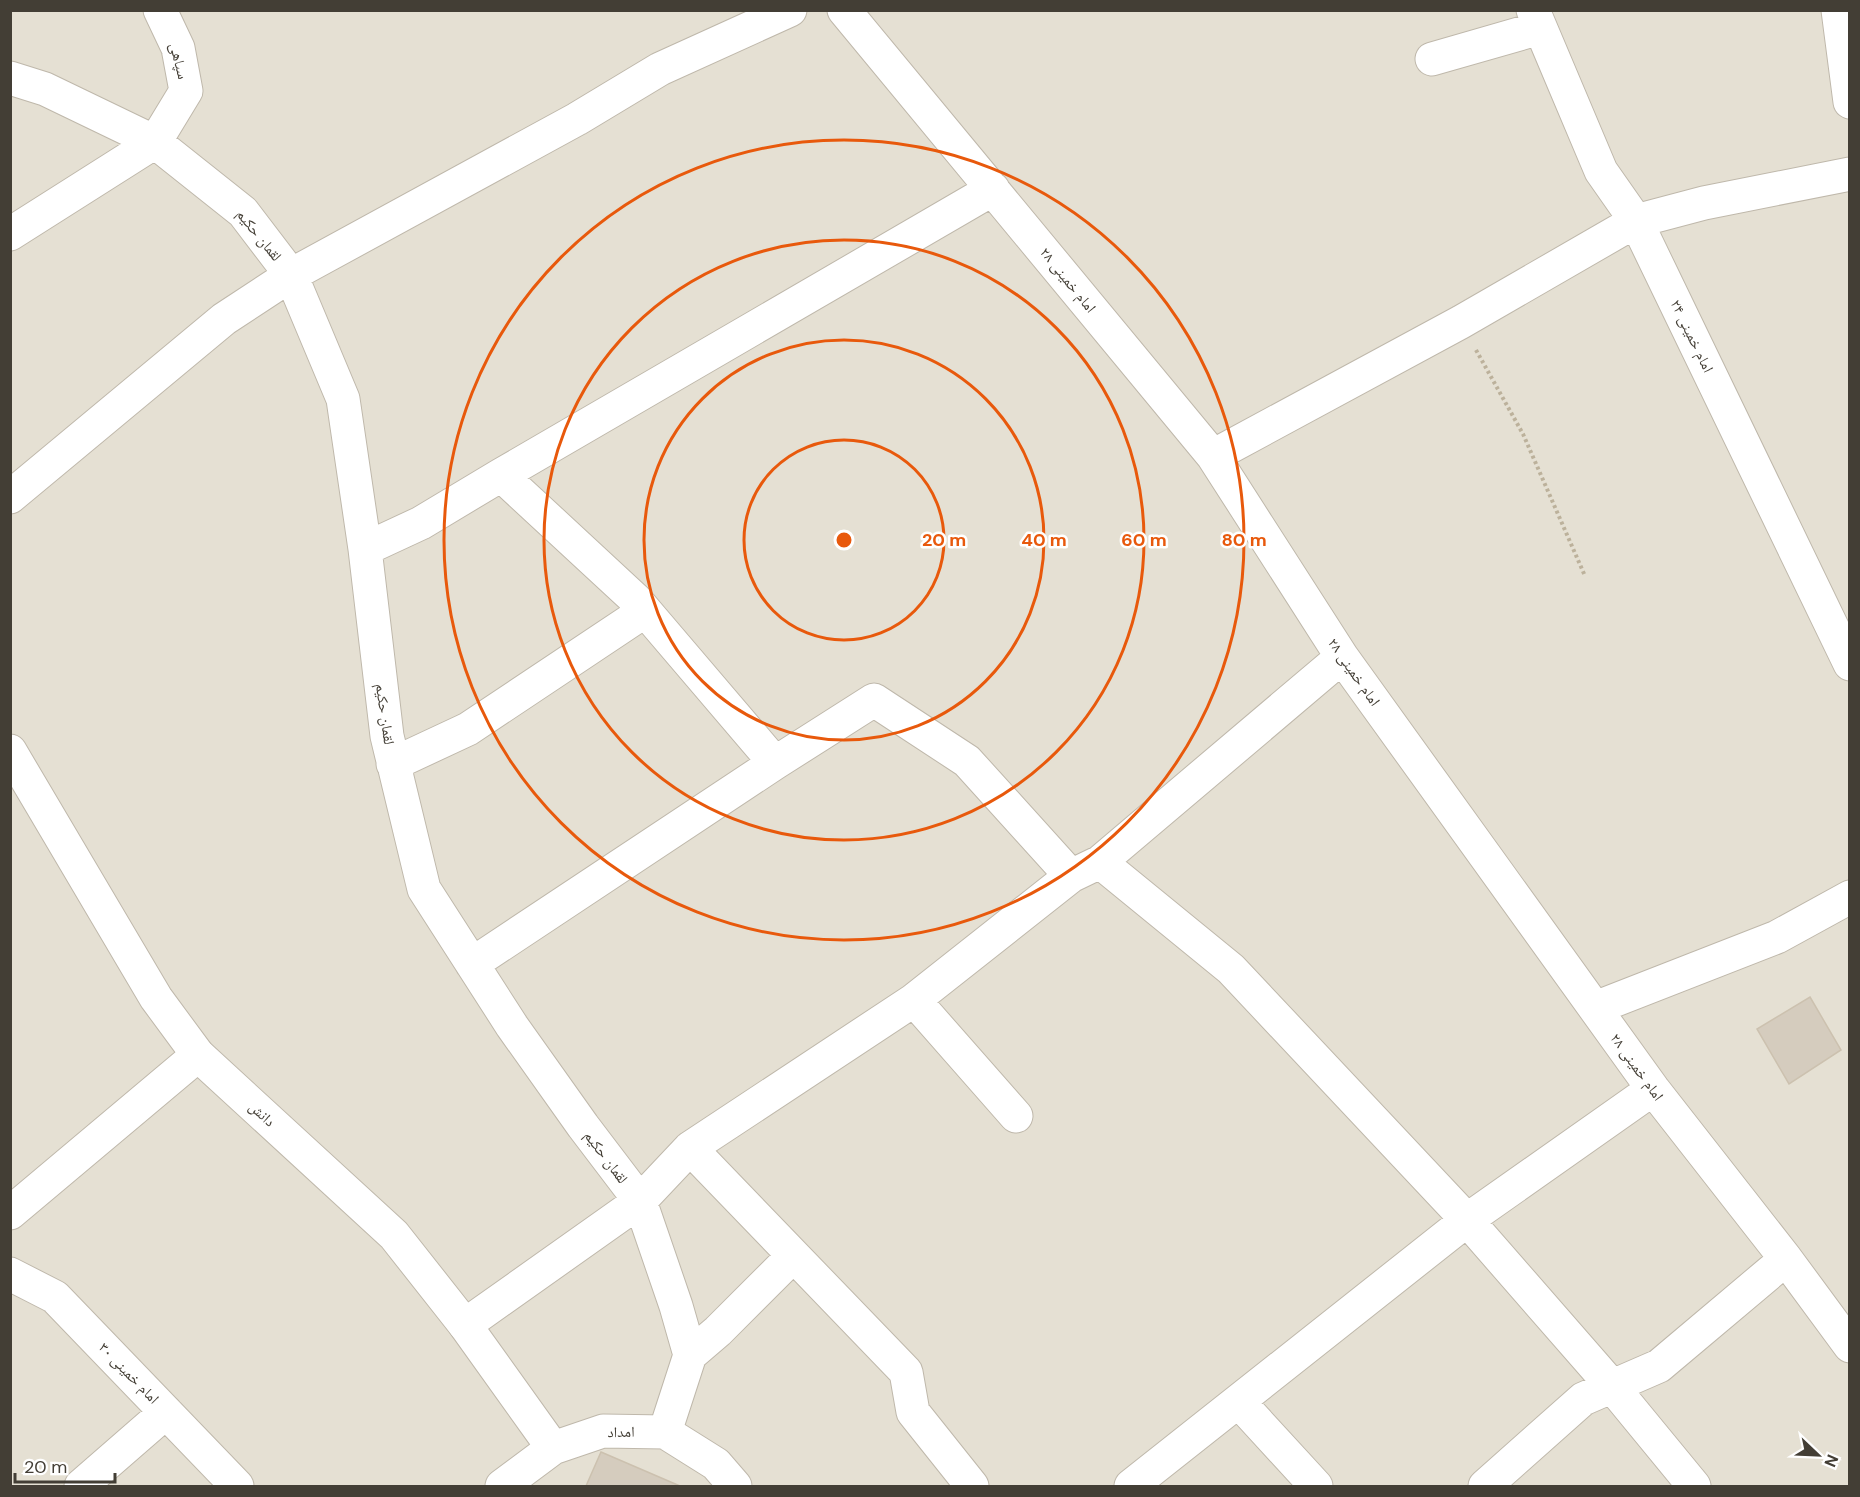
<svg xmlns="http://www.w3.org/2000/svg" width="1860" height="1497" viewBox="0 0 1860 1497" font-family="'DM Sans','Noto Naskh Arabic',sans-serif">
<rect width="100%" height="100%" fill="#f1eee5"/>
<!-- residential -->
<path fill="#e5e0d3" d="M11,11H1849V1486H11Z"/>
<!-- building -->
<path fill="#d5ccbe" stroke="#ccc1af" stroke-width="1.5" d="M1810,997L1841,1050L1789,1084L1757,1029Z
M601,1452L680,1486H586Z"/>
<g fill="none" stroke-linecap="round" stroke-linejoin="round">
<defs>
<path id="minor" d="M844,10L1213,456L1342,657L1653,1089L1786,1259L1850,1346
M1533,10L1601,171L1636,221L1850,664
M1838,10L1850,102
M1432,59L1540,28
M10,78L45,89L155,142L243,212L291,275L343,399L365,549L387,736L424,889L512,1026L583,1126L640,1201L676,1306L690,1355L665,1432
M10,234L155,142L186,91L178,48L160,10
M1213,456L1461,322L1636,221L1704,203L1850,174
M501,475L636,600L775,763
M10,497L224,319L291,275L577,119L660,69L790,10
M365,549L421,523L501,475L993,189
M393,764L468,729L645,611
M1100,862L1231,969L1467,1220L1611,1385L1694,1486
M472,964L775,763L874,700L967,761L1071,876
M914,1000L1016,1116
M1595,1008L1777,937L1850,897
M690,1148L906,1372L913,1412L972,1486
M10,1213L198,1055
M10,1274L55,1297L237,1486
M465,1325L640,1201L690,1148L914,1000L1071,876L1100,862L1342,657
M690,1355L718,1331L793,1256
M1239,1402L1316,1486
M81,1486L166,1412
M1131,1486L1467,1220L1653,1089
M1485,1486L1583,1399L1659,1366L1786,1259"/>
<path id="tertiary" d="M10,751L156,998L198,1055L394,1235L465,1325L553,1448
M502,1486L553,1448L603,1431L665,1432L716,1464L735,1486"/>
</defs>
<!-- minor casing -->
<use href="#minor" stroke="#bfb8ab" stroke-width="35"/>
<!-- tertiary casing -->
<use href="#tertiary" stroke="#bfb8ab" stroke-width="35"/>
<!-- path -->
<path stroke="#bcb19b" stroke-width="4" stroke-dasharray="3 3" stroke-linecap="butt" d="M1476,350L1523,434L1585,576"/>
<!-- minor -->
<use href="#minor" stroke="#fff" stroke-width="33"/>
<!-- tertiary -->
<use href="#tertiary" stroke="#fff" stroke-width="33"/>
</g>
<!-- distance rings -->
<g fill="none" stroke="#e8590c" stroke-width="3">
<circle cx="844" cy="540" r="100"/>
<circle cx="844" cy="540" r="200"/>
<circle cx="844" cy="540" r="300"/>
<circle cx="844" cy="540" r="400"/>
</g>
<g text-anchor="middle" stroke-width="5" stroke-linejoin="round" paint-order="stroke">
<!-- street labels -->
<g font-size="15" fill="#433e35" stroke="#fff">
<text transform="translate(179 61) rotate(76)" y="5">سپاهی</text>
<text transform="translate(259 235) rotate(51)" y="5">لقمان حکیم</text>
<text transform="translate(1068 280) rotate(51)" y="5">امام خمینی ۲۸</text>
<text transform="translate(1692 336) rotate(64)" y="5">امام خمینی ۲۴</text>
<text transform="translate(1354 672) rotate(55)" y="5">امام خمینی ۲۸</text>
<text transform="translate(385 714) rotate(82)" y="5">لقمان حکیم</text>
<text transform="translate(1637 1067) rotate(54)" y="5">امام خمینی ۲۸</text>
<text transform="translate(262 1114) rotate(43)" y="5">دانش</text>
<text transform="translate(606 1157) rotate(53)" y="5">لقمان حکیم</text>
<text transform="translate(129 1373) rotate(46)" y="5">امام خمینی ۳۰</text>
<text transform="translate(621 1432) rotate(-1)" y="5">امداد</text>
</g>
</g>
<circle cx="844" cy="540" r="9" fill="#e8590c" stroke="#fff" stroke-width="3"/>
<g font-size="18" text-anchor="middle" font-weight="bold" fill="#e8590c" stroke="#fff" stroke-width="5" stroke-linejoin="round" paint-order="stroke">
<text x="944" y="546">20 m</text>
<text x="1044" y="546">40 m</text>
<text x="1144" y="546">60 m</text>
<text x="1244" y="546">80 m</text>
</g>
<!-- border -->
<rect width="1860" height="1497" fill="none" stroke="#433e35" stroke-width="24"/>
<!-- north arrow -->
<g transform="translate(1818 1455) rotate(113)" stroke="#ffffff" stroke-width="4.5" paint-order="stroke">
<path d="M0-4.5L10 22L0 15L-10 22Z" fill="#433e35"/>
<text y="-9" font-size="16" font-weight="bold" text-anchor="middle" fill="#433e35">N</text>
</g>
<!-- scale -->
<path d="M15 1473v9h100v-9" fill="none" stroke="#433e35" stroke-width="3"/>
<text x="24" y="1473" font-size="18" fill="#433e35" stroke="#ffffff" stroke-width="4.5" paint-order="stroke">20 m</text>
</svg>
